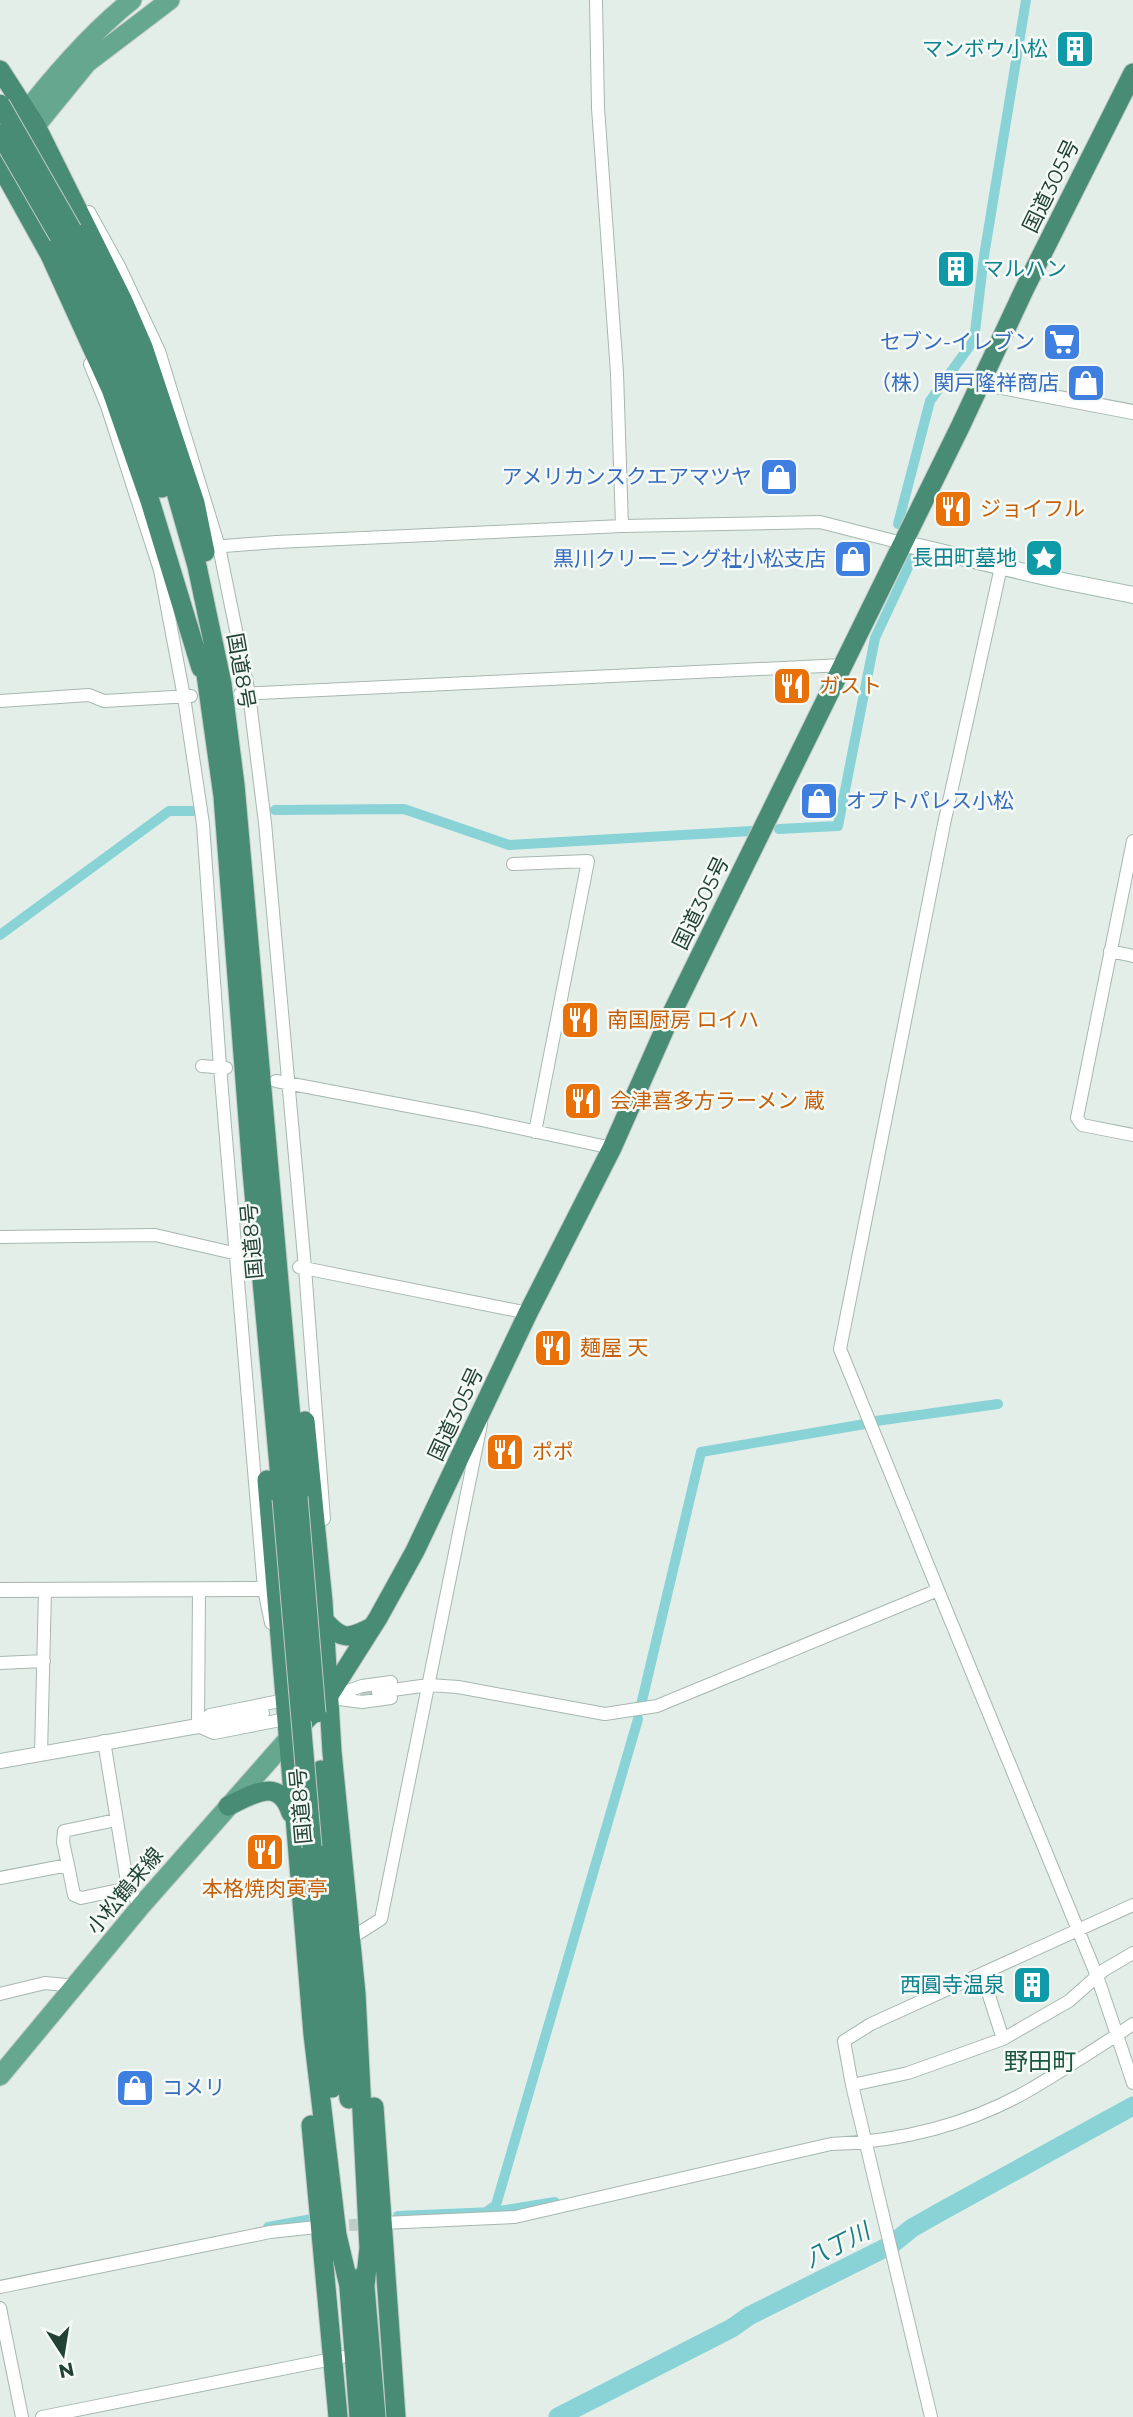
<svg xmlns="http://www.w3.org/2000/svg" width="1133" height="2417" viewBox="0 0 1133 2417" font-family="Montserrat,'Noto Sans JP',sans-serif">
<rect width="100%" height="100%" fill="#e4eee9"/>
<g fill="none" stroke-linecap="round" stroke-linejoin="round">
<!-- canal -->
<path stroke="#89d3d7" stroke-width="10" d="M898,524L930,401L974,340L984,256L1026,0
M275,810L404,809L509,845L752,831
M779,829L838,826L875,638L913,557
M0,935L169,811H194
M876,1421L998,1404
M641,1705L701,1452L865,1424
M486,2212L496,2205L638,1719
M398,2216L493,2212L555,2202
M268,2227L312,2219"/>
<!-- river -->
<path stroke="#89d3d7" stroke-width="19" d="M558,2417L732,2328L749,2316L891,2245L912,2228L942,2211L1133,2106"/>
<!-- minor-tunnel -->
<path stroke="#bdccc5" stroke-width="12" stroke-dasharray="12 6" stroke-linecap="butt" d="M343,1699L378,1692
M331,2226L372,2224"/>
<defs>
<path id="minor" d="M596,0L598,108L617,373L622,526
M89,212L120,268L159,351L219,547L249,694L265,823L305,1268L324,1519
M90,364L107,406L160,570L184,697L203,824L220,1067L264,1589L271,1623
M212,547L276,542L622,526L820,522L902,543
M240,694L843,665
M0,701L89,695L104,701L191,696
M1133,841L1077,1118L1082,1125L1133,1135
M513,864L588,861L535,1132
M1110,951L1133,956
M202,1066L226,1068
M276,1081L477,1119L612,1148
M0,1237L155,1235L242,1255
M299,1267L528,1313
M938,1590L840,1349L944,824L1001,567
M0,1663L44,1661
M378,1692L429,1685L458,1687L605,1714L657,1706L938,1590L1097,1976L1117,2035C1089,2053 1060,2072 1031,2089C971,2124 900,2142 831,2144L515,2217L383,2223
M327,1698L362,1686L391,1682
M332,1698L362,1702L391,1698
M205,1724L263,1713
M198,1726L214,1733L286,1719L292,1716
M198,1726L210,1715L290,1699
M198,1726L199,1589
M104,1741L128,1888L141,1906
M41,1754L45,1590
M68,1865L74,1895L81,1898L128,1888
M0,1878L68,1865L63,1842L64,1831L116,1820
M359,1933L381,1919L481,1424
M982,1974L1003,2039
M0,1994L45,1983L76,1986
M1133,2024L1117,2035L1133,2083
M852,2085L844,2041L871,2024L1133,1905
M0,2287L270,2232L326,2226
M0,2308L22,2417
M42,2417L342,2357
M931,2417L852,2085L908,2073L1003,2039L1069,2001L1104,1970L1133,1953"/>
<path id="tertiary" d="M980,383L1133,412
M0,1590L264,1589
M0,1761L198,1726"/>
<path id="secondary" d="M902,543L1063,581L1133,595"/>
<path id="primary" d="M17,123C51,79 89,34 132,0
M12,155L87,63L170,0
M0,2076L141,1906L288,1739"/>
<path id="trunk" d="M0,70L36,126L123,301L143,347L195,503L205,552
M0,165L50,255L111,389L150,501L201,668
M72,230L124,342L162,443L197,566L222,684L235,785L298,1497
M59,236C100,318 134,401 162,488
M203,653L223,796L252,1171L282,1499
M305,1421L323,1602L332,1752L356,1994L369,2248L365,2286
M267,1480L313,2034L337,2235L349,2286
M324,1620C342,1641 349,1639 372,1627
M288,1739L328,1697L378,1618L415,1551L528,1313L612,1148L670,1017L961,425L1024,290L1133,73
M321,1770L349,2099
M228,1806C254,1794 279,1776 291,1813
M312,1847L332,2088
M374,2107L396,2417
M311,2125L338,2417
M348,2275L359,2417
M364,2275L376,2417"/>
</defs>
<!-- minor casing -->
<use href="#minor" stroke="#a6b7b0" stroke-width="14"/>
<!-- tertiary casing -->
<use href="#tertiary" stroke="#a6b7b0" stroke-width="16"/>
<!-- secondary casing -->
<use href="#secondary" stroke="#a1bbaf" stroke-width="18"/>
<!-- primary casing -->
<use href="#primary" stroke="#c1cac7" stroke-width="21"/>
<!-- trunk casing -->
<use href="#trunk" stroke="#c1cac7" stroke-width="21"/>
<!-- minor -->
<use href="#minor" stroke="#fff" stroke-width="12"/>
<!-- tertiary -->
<use href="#tertiary" stroke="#fff" stroke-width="14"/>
<!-- secondary -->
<use href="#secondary" stroke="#fff" stroke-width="16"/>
<!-- primary -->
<use href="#primary" stroke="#65a78f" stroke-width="19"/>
<!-- trunk -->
<use href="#trunk" stroke="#488c75" stroke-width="19"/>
<defs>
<path id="trunk-bridge" d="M0,104L72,230
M0,134L59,236
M298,1497L316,1713
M282,1499L312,1847"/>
</defs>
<!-- trunk-bridge casing -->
<use href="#trunk-bridge" stroke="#c1cac7" stroke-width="21" stroke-linecap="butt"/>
<!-- trunk-bridge -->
<use href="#trunk-bridge" stroke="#488c75" stroke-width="19"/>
</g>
<!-- icons -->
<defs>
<symbol id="building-square" viewBox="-11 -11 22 22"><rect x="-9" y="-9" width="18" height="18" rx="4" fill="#0f9aa8" stroke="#f5faf7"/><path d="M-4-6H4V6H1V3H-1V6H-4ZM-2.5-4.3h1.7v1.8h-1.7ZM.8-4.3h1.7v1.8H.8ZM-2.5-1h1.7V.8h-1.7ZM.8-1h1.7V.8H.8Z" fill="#fff"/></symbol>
<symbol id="supermarket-square" viewBox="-11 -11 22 22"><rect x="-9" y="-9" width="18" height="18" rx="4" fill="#3f7fe0" stroke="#f5faf7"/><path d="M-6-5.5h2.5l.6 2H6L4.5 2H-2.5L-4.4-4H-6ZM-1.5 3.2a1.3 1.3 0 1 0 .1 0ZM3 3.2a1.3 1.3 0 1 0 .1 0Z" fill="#fff"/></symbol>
<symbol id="shop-square" viewBox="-11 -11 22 22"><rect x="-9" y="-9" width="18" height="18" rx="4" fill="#3f7fe0" stroke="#f5faf7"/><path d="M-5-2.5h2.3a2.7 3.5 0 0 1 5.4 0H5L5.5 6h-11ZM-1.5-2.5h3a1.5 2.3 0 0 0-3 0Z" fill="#fff"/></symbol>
<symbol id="restaurant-square" viewBox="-11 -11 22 22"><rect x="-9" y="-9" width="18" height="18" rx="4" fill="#e8710a" stroke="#f5faf7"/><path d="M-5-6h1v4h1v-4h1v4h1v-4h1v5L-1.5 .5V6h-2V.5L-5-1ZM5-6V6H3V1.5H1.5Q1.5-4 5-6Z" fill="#fff"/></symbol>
<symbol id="sight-square" viewBox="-11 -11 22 22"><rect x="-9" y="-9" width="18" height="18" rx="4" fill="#0f9aa8" stroke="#f5faf7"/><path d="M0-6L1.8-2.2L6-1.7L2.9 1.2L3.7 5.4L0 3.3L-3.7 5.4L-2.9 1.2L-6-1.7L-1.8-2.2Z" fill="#fff"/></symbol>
</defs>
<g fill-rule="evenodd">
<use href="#building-square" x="1053" y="27" width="44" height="44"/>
<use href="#building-square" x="934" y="247" width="44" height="44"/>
<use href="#supermarket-square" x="1040" y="320" width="44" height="44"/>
<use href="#shop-square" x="1064" y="361" width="44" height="44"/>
<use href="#shop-square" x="757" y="455" width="44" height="44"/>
<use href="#restaurant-square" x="931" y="487" width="44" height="44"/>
<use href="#sight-square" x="1022" y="536" width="44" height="44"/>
<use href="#shop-square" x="831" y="537" width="44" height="44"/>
<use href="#restaurant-square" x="770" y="664" width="44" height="44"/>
<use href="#shop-square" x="797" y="779" width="44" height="44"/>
<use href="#restaurant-square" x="558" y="998" width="44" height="44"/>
<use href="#restaurant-square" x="561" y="1079" width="44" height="44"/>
<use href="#restaurant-square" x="531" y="1326" width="44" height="44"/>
<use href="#restaurant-square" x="483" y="1430" width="44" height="44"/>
<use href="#restaurant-square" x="243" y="1830" width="44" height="44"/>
<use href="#building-square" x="1010" y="1963" width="44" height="44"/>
<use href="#shop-square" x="113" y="2066" width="44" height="44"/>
</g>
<g text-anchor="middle" stroke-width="5" stroke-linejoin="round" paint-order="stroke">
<!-- culture labels -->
<g font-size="21" fill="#0d838f" stroke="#f5faf7" text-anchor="end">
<text x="1048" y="56">マンボウ小松</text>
<text x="983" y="276" text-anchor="start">マルハン</text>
<text x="1017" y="565">長田町墓地</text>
<text x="1005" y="1992">西圓寺温泉</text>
</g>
<!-- street labels -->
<g font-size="21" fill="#224236" stroke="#f5faf7">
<text transform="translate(1051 186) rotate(-64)" y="7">国道305号</text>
<text transform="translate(241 671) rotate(80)" y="7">国道8号</text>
<text transform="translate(701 903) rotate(-64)" y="7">国道305号</text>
<text transform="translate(252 1241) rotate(-95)" y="7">国道8号</text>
<text transform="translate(456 1414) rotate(-65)" y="7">国道305号</text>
<text transform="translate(301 1806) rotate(-95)" y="7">国道8号</text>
<text transform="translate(125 1891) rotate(-50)" y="7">小松鶴来線</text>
</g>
<!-- shop labels -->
<g font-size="21" fill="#366cbe" stroke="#f5faf7" text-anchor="end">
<text x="1035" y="349">セブン-イレブン</text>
<text x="1059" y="390">（株）関戸隆祥商店</text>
<text x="752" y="484">アメリカンスクエアマツヤ</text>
<text x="826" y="566">黒川クリーニング社小松支店</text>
<text x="846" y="808" text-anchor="start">オプトパレス小松</text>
<text x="162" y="2095" text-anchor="start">コメリ</text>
</g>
<!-- food labels -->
<g font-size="21" fill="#c56008" stroke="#f5faf7" text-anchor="start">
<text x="980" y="516">ジョイフル</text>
<text x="819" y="693">ガスト</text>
<text x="607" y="1027">南国厨房 ロイハ</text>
<text x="610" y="1108">会津喜多方ラーメン 蔵</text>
<text x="580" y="1355">麺屋 天</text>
<text x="532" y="1459">ポポ</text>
<text x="265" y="1896" text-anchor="middle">本格焼肉寅亭</text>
</g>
<!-- water labels -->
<g font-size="23" font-style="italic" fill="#177c83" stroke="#f5faf7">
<text transform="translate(837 2245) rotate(-27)" y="8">八丁川</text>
</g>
<!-- quarter labels -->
<g font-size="24" fill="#1c5641" stroke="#f5faf7">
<text x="1040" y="2070">野田町</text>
</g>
</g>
<!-- north arrow -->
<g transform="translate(63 2354) rotate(168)" stroke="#f5faf7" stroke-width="5" paint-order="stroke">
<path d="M0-5L12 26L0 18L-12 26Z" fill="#224236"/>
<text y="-10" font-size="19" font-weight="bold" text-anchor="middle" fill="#224236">N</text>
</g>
</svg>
